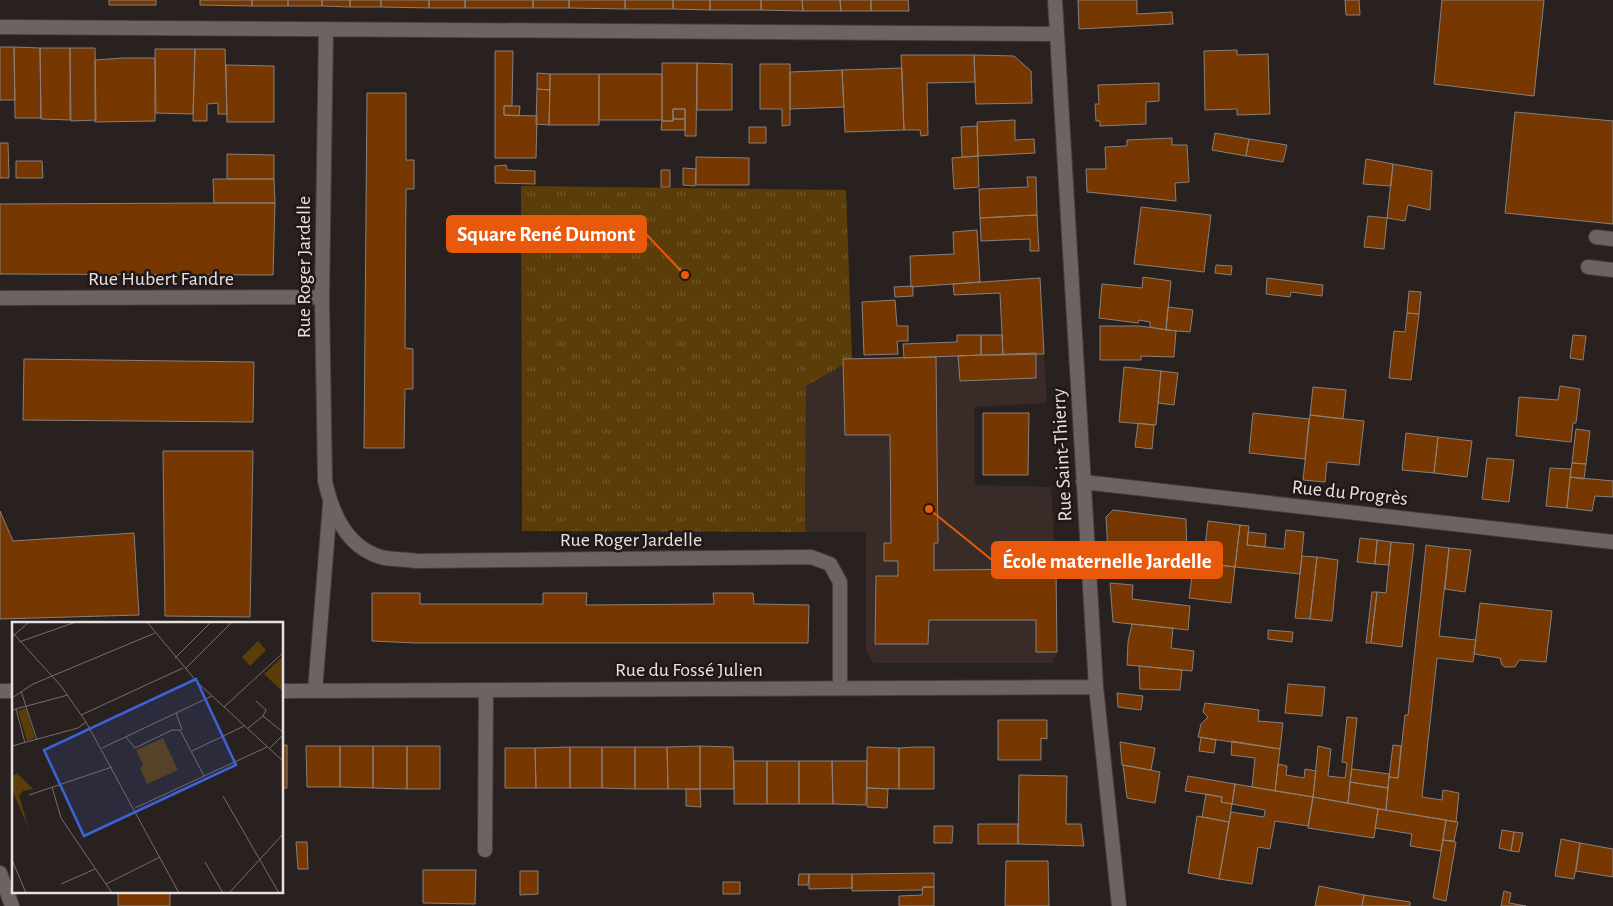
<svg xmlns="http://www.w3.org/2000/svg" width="1613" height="906" viewBox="0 0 1613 906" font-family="'Alegreya Sans',sans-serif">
<defs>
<pattern id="park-tufts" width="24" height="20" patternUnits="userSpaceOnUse" patternTransform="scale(1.25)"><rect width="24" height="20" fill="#5a3d09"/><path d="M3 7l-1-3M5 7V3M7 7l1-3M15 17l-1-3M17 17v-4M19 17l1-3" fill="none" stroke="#72592d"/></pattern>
</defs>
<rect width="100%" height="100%" fill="#292120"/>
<!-- built -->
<path fill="#392b28" d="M1044,354L1047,403L974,407L975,485L1051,487L1056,569L1057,652L1052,663H874L866,652V532H805L806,386L843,365V359Z"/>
<!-- park -->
<path fill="url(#park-tufts)" d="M521,186L846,190L852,359H843V365L806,386L805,532L522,531Z"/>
<!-- building -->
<path fill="#763700" stroke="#88807b" d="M109,0H156V5H109Z
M200,0H252V6L200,5Z
M252,0H288V6H252Z
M288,0H322V6H288Z
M322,0H350V7L322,6Z
M350,0H381V7H350Z
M381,0H429V8L381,7Z
M429,0H465V8H429Z
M465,0H533V8H465Z
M533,0H569V8H533Z
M569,0H625V9L569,8Z
M625,0H673V9H625Z
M673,0H710V10L673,9Z
M710,0H761V10H710Z
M761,0H802L803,11L761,10Z
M802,0H840L841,11H803Z
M840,0H871V11H841Z
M871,0H908L909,11H871Z
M1078,0H1137V14L1172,12L1173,24L1079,29Z
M1345,0H1359L1360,15H1346Z
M1442,0H1544L1534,96L1434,84Z
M0,47H14L15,100H0Z
M14,47L40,48L41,118H15Z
M40,48H70V120L41,119Z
M70,48H95L96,120L71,121Z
M155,49H195L193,114L156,113Z
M195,49H225L227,114H218V103L207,104V121H193Z
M1237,50V55L1268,54L1270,114L1237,115V109L1205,110L1204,51Z
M495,51H513L512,106H504V115L537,116L536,158H495Z
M901,55H974L975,82L927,83L928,135L921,136L920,130H904Z
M974,55L1014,56L1031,71L1032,103L976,104Z
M123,58H155V121L95,122V60Z
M662,63H697L696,136H685V109H673V121H662Z
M697,63L732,64V110H697Z
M760,64H790V125L782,126V109H760Z
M226,65L274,66V122H227Z
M902,68L904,130L845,132L842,70Z
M842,70L844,107L790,109V72Z
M537,73L550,74V90L537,89Z
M550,74H599V125H549Z
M599,74H662V120H599Z
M1159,83V101L1146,102V124L1100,126V121H1096L1095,104H1099L1098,85Z
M537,89L550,90L549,125L536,124Z
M367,93H406V160H414V189H406L405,348L413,349V389H405L404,448H364Z
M504,106H520L519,116L504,115Z
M673,109H685V119H673Z
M1515,112L1613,121V224L1505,213Z
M673,119H685V130H661L662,121H673Z
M1015,120V140L1034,139L1035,153L978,156L977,122Z
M977,126L978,156L962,157L961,127Z
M749,127H766V143H749Z
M1215,133L1249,139L1246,156L1212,150Z
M1172,138V145H1187L1189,182L1175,183L1176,201L1087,192L1086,169H1106L1105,147L1127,146V140Z
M1249,139L1287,145L1283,162L1246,156Z
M0,143H8L9,178H0Z
M227,154L274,155V179H227Z
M978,156L979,187L954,189L952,158Z
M696,157L749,158V185H696Z
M1366,159L1393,164L1391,186L1363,184Z
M16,161H42L43,178H16Z
M1393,164L1432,171L1430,210L1408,205L1405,221L1387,218Z
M506,165L507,170L535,171V184L495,183V166Z
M683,168L696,169L695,186L683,185Z
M661,170H670V187H661Z
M1027,177H1036L1037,215L980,218L979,189L1028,187Z
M213,179H274L275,203H214Z
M214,203H275L273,275L0,274V204Z
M1141,207L1211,215L1204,272L1134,264Z
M1037,215L1039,251H1030V239L981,241L980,218Z
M1368,216L1387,218L1384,249L1364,247Z
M977,230L980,282L911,287L910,256L954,254L953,232Z
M1216,265L1232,266L1231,275L1215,273Z
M1143,277L1171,281L1166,330L1150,327V322L1139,320L1138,323L1099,318L1102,284L1142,288Z
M1040,278L1044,354L1003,355L1000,293L954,295L953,284Z
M1267,278L1323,285L1322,296L1291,292L1290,297L1266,294Z
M913,286V296L895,297L894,287Z
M1409,291L1421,292L1419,314L1407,313Z
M895,300L897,326H908V341H897L898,354L864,355L862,302Z
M1168,307L1193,310L1190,332L1166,330Z
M1407,313L1419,314L1411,380L1389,378L1394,331L1405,332Z
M1100,326H1140L1176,331L1174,357L1141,356V360H1100Z
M957,335H981V355L904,358L903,344L957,342Z
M981,335H1002L1003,355H981Z
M1573,335L1586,336L1583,360L1570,358Z
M1036,353V378L960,381L958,356Z
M936,357L938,543H934V570L1056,569L1057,652H1036V620H929L928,644H875L876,576H898V561H884V543H891L890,435H845L843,359Z
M24,359L254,362L253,422L23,420Z
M1124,367L1161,371L1156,425L1119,422Z
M1161,371L1178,373L1174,405L1158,403Z
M1560,386L1580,389L1576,423H1573L1571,442L1516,436L1519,397L1558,400Z
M1313,387L1346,390L1343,419L1310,415Z
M983,413H1029L1028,475H983Z
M1253,413L1309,419L1305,459L1249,453Z
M1310,415L1364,421L1359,465L1327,462L1325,482L1303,480Z
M1138,423L1154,425L1152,449L1135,447Z
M1576,429L1590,431L1586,464L1572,463Z
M1406,433L1438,437L1434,473L1402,470Z
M1438,437L1472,441L1467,477L1434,473Z
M163,451H253L250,617L165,616Z
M1487,458L1514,460L1509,502L1482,499Z
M1572,463L1586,464L1584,479L1570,477Z
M1550,468L1571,469L1567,508L1546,506Z
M1570,477L1613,481V497L1595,496L1592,511L1567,508Z
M1113,510L1186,519L1187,561L1108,552L1106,517Z
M0,511L13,541L134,533L139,615L0,619Z
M1208,521L1240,525L1235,567L1203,563Z
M1240,525L1249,526L1247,545L1284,549L1286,530L1304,532L1300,574L1235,567Z
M1248,532L1266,534L1265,547L1247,545Z
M1360,538L1377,540L1375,564L1357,562Z
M1377,540L1391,542L1389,565L1375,564Z
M1391,542L1414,544L1402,647L1371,643L1377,592L1386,593Z
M1426,545L1449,548L1439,636L1476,640L1473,662L1437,658L1422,797L1442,800L1443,790L1459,793L1456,822L1386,810L1389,777L1398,778L1405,715H1408Z
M1449,548L1471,550L1465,592L1445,589Z
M1302,556L1317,557L1310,619L1295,618Z
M1317,557L1338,560L1332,621L1310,619Z
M1194,562L1235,567L1231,603L1189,598Z
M1110,583L1133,585L1132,599L1190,606L1188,630L1113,622Z
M1372,592H1377L1371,643H1366Z
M372,593H420V604H543V593H587L586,605L714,604L713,593H753L754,604L809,605L808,643H415L372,641Z
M1480,603L1552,611L1546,662L1519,660L1515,667H1505L1502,665L1500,658L1474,654Z
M1132,624L1173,628L1171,648L1194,651L1192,671L1127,665L1128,642Z
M1268,630L1293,632L1292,642L1268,639Z
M1139,666L1182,670L1180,690L1140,689Z
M1288,684L1325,687L1322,716L1285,713Z
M1117,693L1143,696L1141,710L1118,707Z
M1205,703L1259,710L1258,721L1283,723L1280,749L1198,737L1201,724L1208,717L1203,712Z
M1347,717L1357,718L1348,803L1313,797L1318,746L1331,749L1328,776L1345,778L1347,763L1342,762Z
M998,720H1047V739L1041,738V760H998Z
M1201,737L1216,740L1214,753L1199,751Z
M1232,741L1280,749L1275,791L1252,787L1255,758L1231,755Z
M1120,742L1155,748L1151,770L1122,765Z
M282,745H287V788H282Z
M1393,745L1401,746L1398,778L1389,777Z
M306,746H340V787H307Z
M340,746H373V788L340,787Z
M373,746H407V789L373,788Z
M407,746H440V789H407Z
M700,746L733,747L734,789H700Z
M700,746V789H668L667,747Z
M570,747H602V788H570Z
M570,747V788H536L535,748Z
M602,747H635V789L602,788Z
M635,747H667L668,789H635Z
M867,747L899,748V789L867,788Z
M915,747H934V789H899V748Z
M505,748H535L536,788H505Z
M734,761H767V804H734Z
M767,761H799V804H767Z
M799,761H832L833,804H799Z
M832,761H867L866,805L833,804Z
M1278,764L1287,766L1286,775L1304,778L1305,769L1316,771L1313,797L1275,791Z
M1123,765L1160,772L1155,803L1127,798Z
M1352,769L1389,774L1388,788L1350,782Z
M1019,775L1067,776L1066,824H1081L1084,846L1018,844Z
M1188,776L1235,784L1232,804L1221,802L1222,797L1185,791Z
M1350,782L1388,788L1386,810L1348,803Z
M1235,784L1313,797L1308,826L1275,821L1270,849L1258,847L1252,884L1219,879L1231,812L1264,817L1265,810L1232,804Z
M867,788L888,789L887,808L867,807Z
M686,789H700L701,807L686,806Z
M1206,794L1222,797L1221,802L1232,804L1229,822L1202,817Z
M1313,797L1378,809L1374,838L1308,828Z
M1378,809L1446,820L1441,851L1410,846L1412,834L1375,828Z
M1197,816L1229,822L1219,879L1188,873Z
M1446,820L1458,822L1454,841L1443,840Z
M978,824H1018V844H978Z
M934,826H953L952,843H934Z
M1502,830L1514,832L1511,851L1499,848Z
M1514,832L1523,833L1519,852L1511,851Z
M1561,839L1580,843L1574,879L1555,876Z
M1443,840L1456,842L1446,901L1433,898Z
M296,842H307L308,869H298Z
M1580,843L1613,849V877L1576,871Z
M1006,861H1048L1049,906H1005Z
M423,870H476L475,904L423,903Z
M520,871H538V894L520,895Z
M934,873V887H923L922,890L852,891V874Z
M799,874H809L808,885H798Z
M809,874H852V888L809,889Z
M723,882H740V894H723Z
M1319,886L1364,895L1362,906H1315Z
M923,887H934V906H899V896L922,895Z
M1504,891L1511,893L1509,903L1526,906H1501Z
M118,892H170V906H118Z
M1364,895L1410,902V906H1362Z"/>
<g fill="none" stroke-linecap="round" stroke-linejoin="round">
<defs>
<path id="service" d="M1596,237L1613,239
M1588,267L1613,270
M485,850L486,690"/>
<path id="minor" d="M1055,0L1096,687L1119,906
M0,27L1057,34
M326,30L322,297L325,481C332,513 346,547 381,557C392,560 404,559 416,561L811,557L830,564L840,582V688
M0,298L322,297
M1083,482L1613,542
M0,691H14
M282,691L1096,687
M315,691L330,504
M0,873L12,906"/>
</defs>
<!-- service casing -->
<use href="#service" stroke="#453e3d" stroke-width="16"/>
<!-- minor casing -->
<use href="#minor" stroke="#453e3d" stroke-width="16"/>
<!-- service -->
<use href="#service" stroke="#6d6462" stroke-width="14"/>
<!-- minor -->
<use href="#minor" stroke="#6d6462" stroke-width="14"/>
</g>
<g text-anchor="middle" stroke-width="5" stroke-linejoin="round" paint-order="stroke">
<!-- street labels -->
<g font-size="20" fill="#e7e1e0" stroke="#201817">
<text transform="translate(303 267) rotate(-90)" y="7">Rue Roger Jardelle</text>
<text x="161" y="285">Rue Hubert Fandre</text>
<text transform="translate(1061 455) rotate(-93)" y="7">Rue Saint-Thierry</text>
<text transform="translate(1350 492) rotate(6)" y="7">Rue du Progrès</text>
<text x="631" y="546">Rue Roger Jardelle</text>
<text x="689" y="676">Rue du Fossé Julien</text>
</g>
</g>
<!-- overview -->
<g transform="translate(12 622)">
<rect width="271" height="271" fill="#292120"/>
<path d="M246,19L254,28L238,44L230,35ZM5,151L21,167L11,169L7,174L17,207L0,168V155Z" fill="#5a3d09"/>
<path d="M269,36L271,38V70L252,52ZM14,86L23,116L15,119L6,89ZM151,116L166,148L135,162L128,146L131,142L124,128Z" fill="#5a3d09"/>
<path fill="none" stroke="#756e6d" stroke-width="1" d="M135,0L185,60L272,140M0,10L49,64L74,100L167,271M0,15L17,0M7,20L64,0M163,36L199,0M173,47L220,0M9,69L25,118M0,76L21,62L143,11M244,79L254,88L251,94M212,85L272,30M4,87L13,121M0,88L56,73M164,91L170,108M69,93L171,46M235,107L251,94L272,111M114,115L123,126L160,108H168L192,154M0,124L66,106L74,100M90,126L200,74M257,127L272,112M180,129L232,104M40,165L49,196L100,271M17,173L100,145M211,174L267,271M123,186L255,125M0,238L14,271M193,240L211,271M49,262L83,247M94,262L148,235M217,271L272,211"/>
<path fill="#3b64d9" fill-opacity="0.15" stroke="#3b64d9" stroke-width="2.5" d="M184,57L224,143L72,214L32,128Z"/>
<rect width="271" height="271" fill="none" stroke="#e7e1e0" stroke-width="2.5"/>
</g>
<!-- callouts -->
<path fill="none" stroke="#e8590c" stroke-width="2" d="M685 275L646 234M929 509L992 560"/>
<g fill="#e8590c" stroke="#201817" stroke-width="2">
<circle cx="685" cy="275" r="5"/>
<circle cx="929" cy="509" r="5"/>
</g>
<g fill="#e8590c" stroke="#e8590c" stroke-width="2">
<rect x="447" y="216" width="199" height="36" rx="5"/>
<rect x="992" y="542" width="230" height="36" rx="5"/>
</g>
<g font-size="21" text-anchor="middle" font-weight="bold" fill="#fff">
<text x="546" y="241">Square René Dumont</text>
<text x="1107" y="568">École maternelle Jardelle</text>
</g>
</svg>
